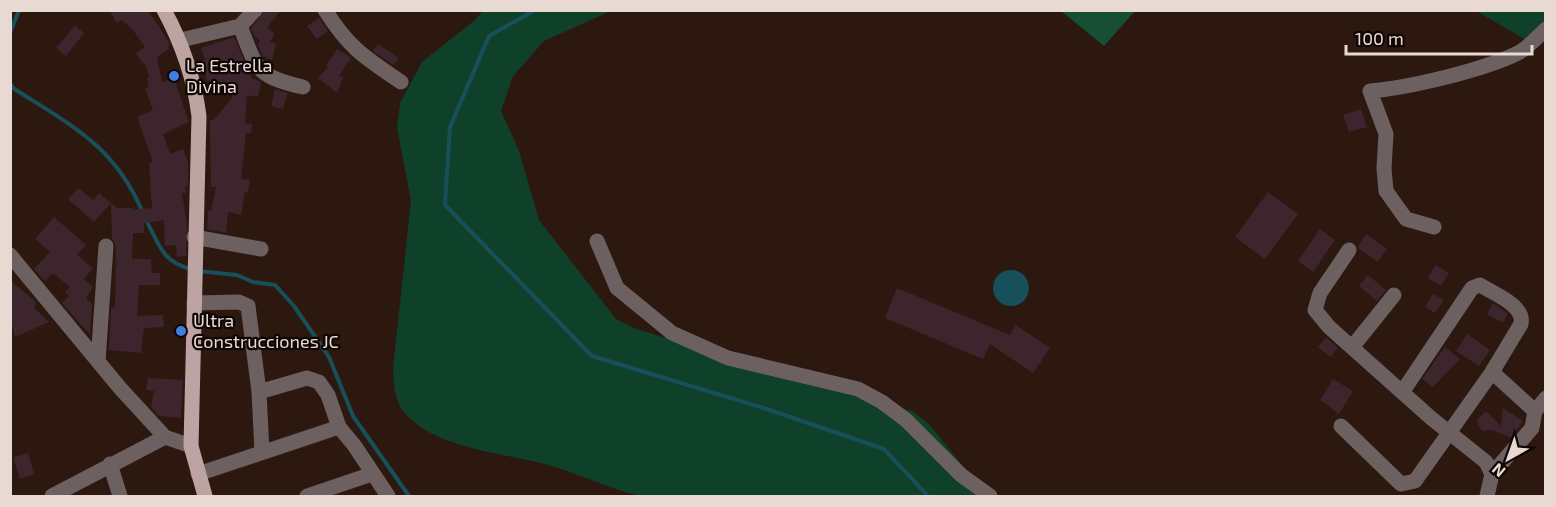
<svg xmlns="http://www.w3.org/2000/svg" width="1556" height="507" viewBox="0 0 1556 507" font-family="'Exo 2',sans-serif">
<rect width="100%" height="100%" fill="#2d180f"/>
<!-- green -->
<path fill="#0f402a" d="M483,11H611L544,41L513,76L501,111L519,151L539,220L616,319L636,329L912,411L930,425L987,496H640C612,489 586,477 558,468C513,453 435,451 404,412C394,400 394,383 393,368L411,201L397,127L400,103L422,62L475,20Z
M1476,11H1545V35L1528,41Z"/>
<!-- forest -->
<path fill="#174f35" d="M1061,11H1135L1104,46Z"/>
<!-- water -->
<path fill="#174f5a" d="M993 288a18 18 0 1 1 36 0a18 18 0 1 1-36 0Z"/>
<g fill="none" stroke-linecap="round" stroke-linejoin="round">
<!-- stream -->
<path stroke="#174f5a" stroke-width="4" d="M535,10L489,36L450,127L445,205L592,356L770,410L884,449L928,496
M10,33L19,10
M10,83L13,88C72,126 115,146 143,213
M146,220C159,244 162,262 191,269
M198,271L237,275L253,282L275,285L294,306L329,357L353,416L409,496"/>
</g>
<!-- building -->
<path fill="#3c252d" d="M109,10H147L156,22L170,44L167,46L169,49L157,57L162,82L174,78L189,122L163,134L170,154L183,149L188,162V186L185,187L186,193H182L187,224L186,256L177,257L176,245L165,246L164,220L144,223V233H133L132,259H151L152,273H160V285H139L137,316L163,315L164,327L144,328L141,353L109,350L111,309L115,307L116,247L112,238L111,203L117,208H133V210L152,208L149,163L153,162L137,117L153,110L145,88L149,87L147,78L149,76L144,62L142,63L136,53L145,47L132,29L122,20L117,23Z
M265,10H281L267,28L275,34L270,41L276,44L272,60L263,56L258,45L260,40L254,36L251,28Z
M319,18L328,31L317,39L307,26Z
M75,26L84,33L66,56L56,48Z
M234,37L252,78L261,82L258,97L247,95L245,123L252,124L251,133H246L241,179L250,180L248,193L245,192L241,215L228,212L226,233L207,229L208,210L211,211L216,187H211L210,129V120H214L233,96L213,80L207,81L202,61L205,60L201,48Z
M378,44L399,58L394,65L373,51Z
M337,49L351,58L339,76L343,77L337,93L318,78L328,67L326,66Z
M275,89L290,94H287L283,109L271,106Z
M1361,109L1367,127L1349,132L1343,115Z
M78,188L93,200L99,193L111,203L94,222L68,199Z
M1268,192L1298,214L1265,259L1235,237Z
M54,217L86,245L77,255L93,268L84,279L93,287L86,298L92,304L90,335L62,303L69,296L65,292L70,287L53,273L45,281L34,269L50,252L35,239Z
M1320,229L1335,240L1313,272L1298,261Z
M1366,234L1387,249L1378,262L1359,249L1358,246Z
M1435,265L1449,273L1441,286L1428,278Z
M1368,275L1386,290L1377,301L1359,286Z
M10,280L36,302L34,308L49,322L15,337L10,316Z
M897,288L1010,335L1016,325L1050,348L1033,373L990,344L983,359L885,318Z
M1433,294L1444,300L1435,313L1425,307Z
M1493,303L1508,314L1503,323L1487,314Z
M1467,334L1490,350L1479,366L1456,351Z
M1326,337L1338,348L1330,357L1318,347Z
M1445,347L1460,359L1433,387L1422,379Z
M148,378L183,380L181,418L159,416L151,407L154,391L146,390Z
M1333,379L1353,391L1339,414L1320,400Z
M1503,408L1523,421L1511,438L1492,430L1482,431L1476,421L1486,411L1501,426Z
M28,453L34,474L20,479L13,457Z"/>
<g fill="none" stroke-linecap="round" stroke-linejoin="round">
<!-- minor -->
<path stroke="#6d6060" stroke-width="15" d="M325,10C349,48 364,57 401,82
M240,26C257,69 255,76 303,87
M181,40L240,26L255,10
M1434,227L1406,219L1386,191L1384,168L1386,134L1370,91C1408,88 1484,70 1518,53C1528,48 1537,37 1546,29
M194,237L261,249
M597,241L617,288L672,333L728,358L858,389L882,402L906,420L961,475L990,496
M1349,250L1320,293L1315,310L1329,327L1431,418L1486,462L1492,474L1487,496
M10,255L120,388L165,437L191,446
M194,303L239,302L248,306L259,392L262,452
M1353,346L1394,295
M98,361L106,246
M1492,372L1535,411L1532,428L1492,474
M259,392L307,378L319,382L328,395L339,427L354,445L388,496
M1535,411L1546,398
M1341,426L1401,484L1415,481L1492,372L1521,324C1525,305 1494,294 1480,285L1472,288L1403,391
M110,464L120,496
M198,474L339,427
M52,496L165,437
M307,496L372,474"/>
<!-- major -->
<path stroke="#bea3a3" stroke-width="15" d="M164,10C183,45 194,77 199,116L191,446L205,496"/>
</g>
<!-- markers -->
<g fill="#3f7fe0" stroke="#0f0604" stroke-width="2">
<circle cx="174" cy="76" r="6"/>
<circle cx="181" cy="331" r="6"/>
</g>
<g text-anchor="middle" stroke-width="4.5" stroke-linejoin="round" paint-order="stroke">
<!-- poi labels -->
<g font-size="18" fill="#e8d9d3" stroke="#0f0604" text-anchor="start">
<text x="186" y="72">La Estrella<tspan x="186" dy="21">Divina</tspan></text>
<text x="193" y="327">Ultra<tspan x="193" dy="21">Construcciones JC</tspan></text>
</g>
</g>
<!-- border -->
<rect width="1556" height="507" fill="none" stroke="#e8d9d3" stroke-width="24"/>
<!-- north arrow -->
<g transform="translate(1508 459) rotate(220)" stroke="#0f0604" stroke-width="4.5" paint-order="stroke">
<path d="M0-4.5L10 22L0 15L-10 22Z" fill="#e8d9d3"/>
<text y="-9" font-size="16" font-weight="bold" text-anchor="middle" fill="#e8d9d3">N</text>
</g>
<!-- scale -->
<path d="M1346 45v9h186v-9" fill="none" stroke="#e8d9d3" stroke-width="3"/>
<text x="1355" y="45" font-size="18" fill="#e8d9d3" stroke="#0f0604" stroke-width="4.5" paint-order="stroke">100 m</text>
</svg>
